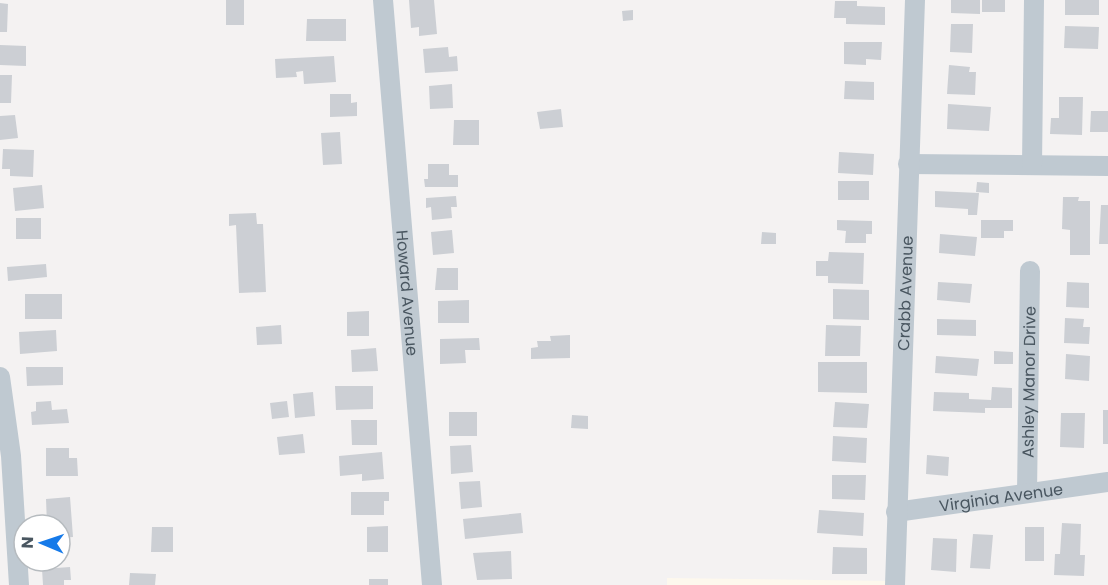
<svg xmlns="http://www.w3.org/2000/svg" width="1108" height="585" viewBox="0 0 1108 585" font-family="Poppins,sans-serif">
<rect width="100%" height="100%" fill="#f4f2f2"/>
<!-- commercial -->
<path fill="#fdf8ed" d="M667,578L895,581V585H667Z"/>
<!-- building -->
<path fill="#cccfd4" d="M226,0H244V25H226Z
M409,0H434L437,34L419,36V27L411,28Z
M951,0H980V14L951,13Z
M982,0H1005V12H982Z
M1065,0H1099V15H1065Z
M835,1H857V6L885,7V25L846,24V18H834Z
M0,3L8,4L7,32H0Z
M633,10V20L623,21L622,11Z
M307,19H346V41H306Z
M951,24H973L972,53L950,52Z
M1065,26L1099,27L1098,49L1064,48Z
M844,42H882L881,60L866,59V65L844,64Z
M0,45L26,46V66L0,65Z
M448,47L449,57L457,56L458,71L425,73L423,49Z
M334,56L336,82L304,84L303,71L296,72L297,77L276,78L275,59Z
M949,65L970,67L969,72H976L975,95L947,94Z
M0,75H12L11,103H0Z
M845,81L874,82V100L844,99Z
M452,84L453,108L430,109L429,86Z
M330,94H351V103L357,102V116L330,117Z
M1059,97H1083L1082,135L1050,134L1051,118H1059Z
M948,104L991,107L989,131L947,129Z
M561,109L563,127L540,129L537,112Z
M1091,111H1108V132H1090Z
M15,115L18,138L0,140V116Z
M454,120H479V145H453Z
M340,132L342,164L323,165L321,133Z
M3,149L34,150L33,177L10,176V169H2Z
M839,152L874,154L873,175L838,173Z
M428,164H449V175H458V187H425L424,179H428Z
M838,181H869V200H838Z
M977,182L989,183V193L976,192Z
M42,185L44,208L15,211L13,188Z
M935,191L979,193L977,215H968V209L935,207Z
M456,196L457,207H451L452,218L432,220L431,207L426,208V198Z
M1063,197H1079L1078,201H1090V255H1070V230L1062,229Z
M1101,205H1108V244H1099Z
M256,213L257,224H263L266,292L239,293L236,225L229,226V214Z
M16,218H41V239H16Z
M837,220L872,221V234H866V243H845L846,231L837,230Z
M981,220H1013V231H1004V238H981Z
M452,230L454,253L433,255L431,232Z
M762,232L776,233V244H761Z
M940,234L977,237L975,256L939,253Z
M829,252L864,253L863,284L828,283V276H816V261H828Z
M46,264L47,277L8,281L7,267Z
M437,268H458V290H435Z
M938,282L972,284L970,303L937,300Z
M1067,282L1089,283V308L1066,307Z
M833,289L869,290V320L833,319Z
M25,294H62V319H25Z
M469,300V323H438V301Z
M369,311V336H347V312Z
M1065,318L1084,319L1083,327H1090L1089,344L1064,343Z
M937,319L976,320V336L937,335Z
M281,325L282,344L257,345L256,327Z
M826,325L861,326L860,356H825Z
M56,330L57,351L20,354L19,332Z
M570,335V358L531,359V348L538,347L537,341H551L550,336Z
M479,338L480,350H465L466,363L440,364V339Z
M376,348L378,371L352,372L351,350Z
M994,351L1013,352V364H994Z
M1066,354L1090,356L1089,381L1065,379Z
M936,356L979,359L977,376L935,373Z
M818,362H867V393L818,392Z
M26,367H63V385L27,386Z
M335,386H373V409L336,410Z
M992,387L1012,388V408H985V413L933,411L934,392L969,393V399L991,400Z
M313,392L315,416L295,418L293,394Z
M51,401L52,410L67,409L69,423L32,425L31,412L36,411V402Z
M287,401L289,417L272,419L270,403Z
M835,402L869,404L867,428L833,427Z
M1103,410H1108V444H1103Z
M449,412H477V436H449Z
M1061,413H1085L1084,448L1060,447Z
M572,415L588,416V429L571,428Z
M351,420H377V445H352Z
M303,434L305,453L279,455L277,437Z
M833,436L867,438L866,463L832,461Z
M471,445L473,472L451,474L450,446Z
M46,448H69V458H77L78,476H46Z
M382,452L384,479L362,481V474L340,476L339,456Z
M927,455L949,457L948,476L926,474Z
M832,475H866L865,500L832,499Z
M480,481L482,507L461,509L459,482Z
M351,492H389V501H384V515H351Z
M70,497L73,537L60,538V525H47L46,499Z
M819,510L864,513L863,536L817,533Z
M521,513L523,533L465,539L463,519Z
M1062,523L1081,524L1080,555H1085L1084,576L1054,575L1055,554H1060Z
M388,526V552H367V527Z
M152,527H173V552H151Z
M1025,527H1044V561H1025Z
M973,534L993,535L990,569L970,568Z
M933,538L957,539L956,572L931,570Z
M833,547L867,548V574H832Z
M511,551L512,579L477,580L473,553Z
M70,567L71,580H64V585H43L42,569Z
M130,573L156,574L155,585H129Z
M369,579H388V585H369Z"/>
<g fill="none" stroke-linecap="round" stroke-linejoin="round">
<!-- minor -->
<g stroke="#bfc9d1" stroke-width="20">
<path id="s1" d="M383,0L432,585"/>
<path d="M908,164L1108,166"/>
<path d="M1032,165L1034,0"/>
<path d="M0,377L11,456L19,585"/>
<path id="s2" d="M1027,493L1030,271"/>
<path id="s3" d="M896,512L1108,482"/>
<path id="s4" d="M895,585L915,0"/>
</g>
</g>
<g text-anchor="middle" stroke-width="5" stroke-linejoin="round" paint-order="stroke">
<!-- street labels -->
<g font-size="16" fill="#495660" stroke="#fff">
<text dy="6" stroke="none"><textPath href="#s4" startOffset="292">Crabb Avenue</textPath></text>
<text dy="6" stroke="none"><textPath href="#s1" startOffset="294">Howard Avenue</textPath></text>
<text dy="6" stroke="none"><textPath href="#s2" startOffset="111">Ashley Manor Drive</textPath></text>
<text dy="6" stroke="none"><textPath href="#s3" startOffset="106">Virginia Avenue</textPath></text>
</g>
</g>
<!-- north arrow -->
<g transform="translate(42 543) rotate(272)"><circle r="28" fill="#ffffff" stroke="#b6bbbf" stroke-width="1.5"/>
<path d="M0-4.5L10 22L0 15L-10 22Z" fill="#167ae9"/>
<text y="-9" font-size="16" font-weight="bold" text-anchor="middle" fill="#495660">N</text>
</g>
</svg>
